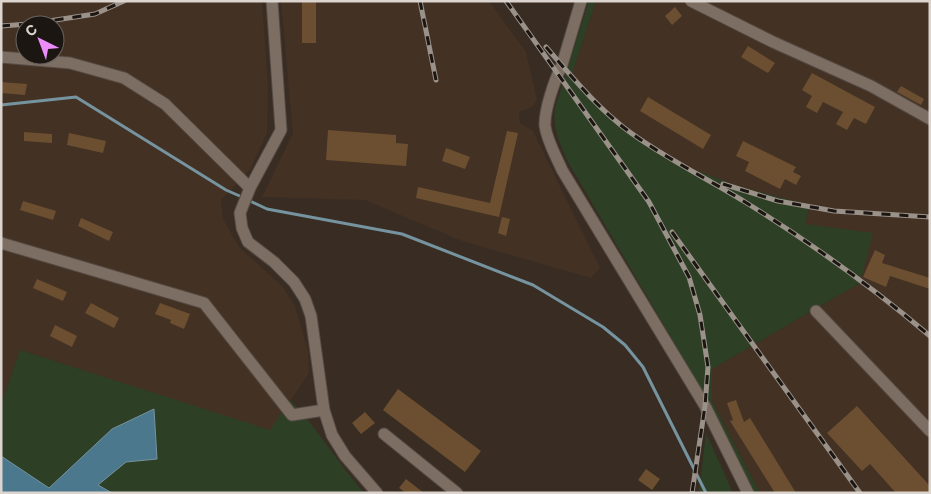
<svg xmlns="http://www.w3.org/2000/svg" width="931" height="494" viewBox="0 0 931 494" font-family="Inter,sans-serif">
<rect width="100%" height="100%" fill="#382c23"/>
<!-- built -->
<path fill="#433124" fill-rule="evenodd" d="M1,1H262L268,86L267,133L250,170L221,200L223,219L239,247L282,286L295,306L308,351L309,373L270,431L20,350L1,406ZM25,25H55V55H25Z
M281,1H489L526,52L537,100L532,107L519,112L520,123L533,131L600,268L591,278L462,241L365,200L262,197L293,133Z
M596,1H930V493H760L712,401V369L860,283L805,224L810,205L743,188L677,163L629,131L596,101L572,74Z"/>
<!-- green -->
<path fill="#2d4025" d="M589,1H596L572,74L596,101L629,131L677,163L743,188L810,205L805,224L873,233L860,283L712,369V401L760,493H748L708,407L681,354L568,162C560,144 552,128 555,108Z
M20,350L270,430L290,400C318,429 338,463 364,493H112L98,485L126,462L157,459L154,409L112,429L49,488L1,456V406Z
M706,433L733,493H699Z"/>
<!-- water -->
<path fill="#4b788d" stroke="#7694a0" d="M154,409L157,459L126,462L98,485L112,493H1V456L49,488L112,429Z"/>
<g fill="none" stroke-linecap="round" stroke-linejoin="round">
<!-- stream -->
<path stroke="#7694a0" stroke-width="3" d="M1,105L76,97L226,190L242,197
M248,200L267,209L402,234L533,285L603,327L625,345L643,367L706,493"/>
</g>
<!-- building -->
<path fill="#6b4f30" d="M302,1H316V43H302Z
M675,7L682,16L672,25L665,16Z
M748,46L775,63L768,73L741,57Z
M812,73L875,107L866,124L854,118L847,130L836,124L843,112L823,102L817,113L806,107L812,96L802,90Z
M1,82L27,84L25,95L1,93Z
M901,86L924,99L921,105L897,92Z
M648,97L711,135L703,149L640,111Z
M328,130L396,135V143L408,144L406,166L326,160Z
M507,131L518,133L499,217L416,198L418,187L490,203Z
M24,132L52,134V143L24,141Z
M69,133L106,141L103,153L67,145Z
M743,141L796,167L793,172L801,176L796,185L785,179L780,189L745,171L749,162L736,156Z
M446,148L470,157L465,169L442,161Z
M23,201L56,211L53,220L20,210Z
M502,217L510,219L506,236L498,233Z
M81,218L113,232L109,241L78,226Z
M875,250L885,255L882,263L930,278V289L890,276L886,287L863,277Z
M37,279L67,292L63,301L33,288Z
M91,303L119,318L114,328L85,313Z
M160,303L190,314L184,329L170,323L171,320L155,314Z
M55,325L77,336L72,347L50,336Z
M398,389L481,451L465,472L383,410Z
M736,400L744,422L750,418L796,493H775L730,421L733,420L727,403Z
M857,406L930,486V493H896L870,464L862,471L827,433Z
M365,412L375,423L361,434L352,423Z
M646,469L660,479L652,490L638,480Z
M406,479L424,493H406L399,488Z"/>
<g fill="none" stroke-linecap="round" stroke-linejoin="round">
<defs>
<path id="minor" d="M272,1L281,130L250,188L240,213L242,228L248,242L274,262L294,282L305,299L311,316L324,410L332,435L345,456L377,493
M581,1L562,65C555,79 544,110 545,126C547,141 556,156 562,170L705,406L748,493
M691,1L773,42L871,86L930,119
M1,57L70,63L124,78L165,104L250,188
M1,243L204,303L292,415L324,410
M816,311L930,431
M384,434L457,493"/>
</defs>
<!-- minor casing -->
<use href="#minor" stroke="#544a42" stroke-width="13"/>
<!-- minor -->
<use href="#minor" stroke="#7d6e64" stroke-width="11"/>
<defs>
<path id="rail" d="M420,1L436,80
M506,1L649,202L689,277L700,315L708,367L705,406L692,493
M1,26L29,24L95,14L124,1
M546,47C572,77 599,110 631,133C667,159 708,179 745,202C810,242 872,287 930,336
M723,184L778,201L834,211L930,217
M672,232L860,493"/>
</defs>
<!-- rail casing -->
<use href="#rail" stroke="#9a9189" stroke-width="5"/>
<!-- rail -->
<use href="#rail" stroke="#1b1612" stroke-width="3" stroke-dasharray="9" stroke-linecap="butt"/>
</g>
<!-- border -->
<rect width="931" height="494" fill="none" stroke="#dcd4ce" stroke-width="5"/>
<!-- north arrow -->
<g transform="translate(40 40) rotate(318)"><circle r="24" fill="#1b1612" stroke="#68625d"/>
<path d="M0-4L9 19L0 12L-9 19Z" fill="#ec8cfb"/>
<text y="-8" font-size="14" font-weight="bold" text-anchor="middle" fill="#dcd4ce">С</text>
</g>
</svg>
